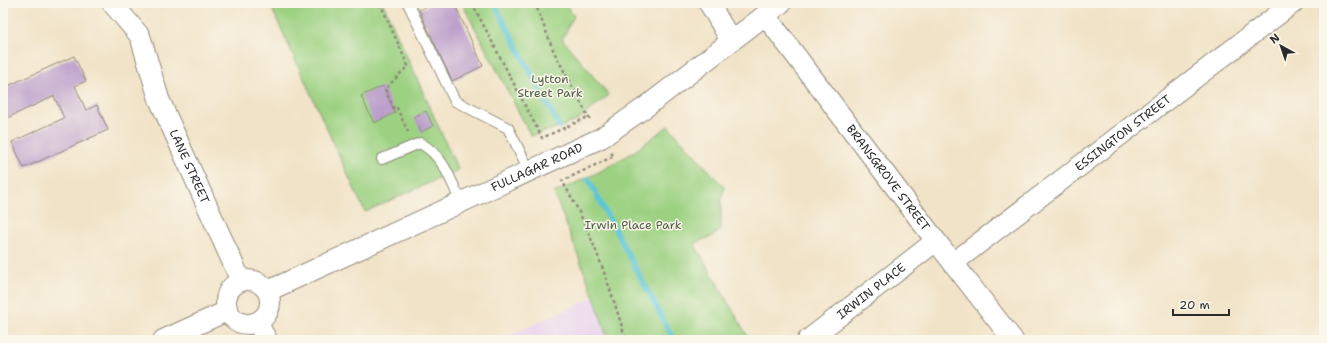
<svg xmlns="http://www.w3.org/2000/svg" width="1327" height="343" viewBox="0 0 1327 343" font-family="'Shantell Sans',sans-serif">
<rect width="100%" height="100%" fill="#fbf7ec"/>
<filter id="ink" filterUnits="userSpaceOnUse"><feTurbulence type="fractalNoise" baseFrequency=".025" numOctaves="2"/><feDisplacementMap in="SourceGraphic" scale="8" xChannelSelector="R" yChannelSelector="G"/><feConvolveMatrix kernelMatrix="1 2 1 2 8 2 1 2 1" color-interpolation-filters="sRGB"/></filter>
<filter id="wash" filterUnits="userSpaceOnUse"><feTurbulence type="fractalNoise" baseFrequency=".012" numOctaves="4" result="noise"/><feDisplacementMap in="SourceGraphic" scale="16" xChannelSelector="R" yChannelSelector="G"/><feGaussianBlur stdDeviation="0.9" result="paint"/><feColorMatrix in="noise" values="0 0 0 0 0 0 0 0 0 0 0 0 0 0 0 0 0 1.4 0 .05"/><feComposite in="paint" operator="in"/></filter>
<g filter="url(#wash)">
<rect width="100%" height="100%" fill="#f1e3c7"/>
<!-- built -->
<path fill="#e8d2ee" d="M594,297L608,340H499Z"/>
<!-- green -->
<path fill="#9dd182" stroke="#647e56" d="M274,3H383L458,170L365,212L273,11Z
M462,3H564L574,16L562,39L609,95L575,122L531,136Z
M668,126L724,187L721,201V229L713,236L694,243L748,337L765,340H608L594,297L554,193L599,172L635,151Z"/>
<g fill="none" stroke-linecap="round" stroke-linejoin="round">
<!-- stream -->
<path stroke="#5bc6d5" stroke-width="5.5" d="M494,3L559,126
M588,179L674,340"/>
</g>
<g id="blocks">
<!-- building -->
<path fill="#bc9fca" d="M434,3H454L483,66L452,81L419,10Z
M74,56L86,81L75,86L86,110L97,105L108,130L24,168L12,142L64,118L54,96L3,120V88Z
M383,86L395,113L374,123L361,96Z
M426,111L433,126L421,132L414,117Z"/>
</g>
</g>
<g filter="url(#ink)">
<use href="#blocks" fill-opacity="0" stroke="#8e8779" stroke-width="1"/>
<g fill="none" stroke-linecap="round" stroke-linejoin="round">
<defs>
<path id="service" d="M408,3L455,101L508,128L530,172
M382,159L420,143C443,155 451,180 461,203"/>
<g id="minor">
<path id="s1" d="M112,3L140,36L159,99L241,281"/>
<path d="M709,3L731,41"/>
<path id="s2" d="M765,15L936,241L1013,340"/>
<path id="s3" d="M953,263L1293,3"/>
<circle cx="248" cy="302" r="22"/>
<path id="s4" d="M268,291L601,138L647,106L781,3"/>
<path d="M257,322L267,340"/>
<path d="M163,340L227,311"/>
<path id="s5" d="M808,340L936,241"/>
</g>
</defs>
<!-- service casing -->
<use href="#service" stroke="#8e8779" stroke-width="12"/>
<!-- minor casing -->
<use href="#minor" stroke="#8e8779" stroke-width="22"/>
<!-- path -->
<path stroke="#8e8779" stroke-width="2.5" stroke-dasharray="3 3" stroke-linecap="butt" d="M380,3L408,66L385,89L394,109L397,108L409,134
M472,3L542,138L588,117
M535,3L554,52L591,122
M611,153L614,156L562,181C591,228 610,287 626,340"/>
<!-- service -->
<use href="#service" stroke="#fff" stroke-width="10"/>
<!-- minor -->
<use href="#minor" stroke="#fff" stroke-width="20"/>
</g>
</g>
<g text-anchor="middle" stroke-width="3" stroke-linejoin="round" paint-order="stroke">
<!-- park labels -->
<g font-size="12" fill="#4d5d45" stroke="#fbf7ec">
<text x="550" y="83">Lytton<tspan x="550" dy="14">Street Park</tspan></text>
<text x="633" y="229">Irwin Place Park</text>
</g>
<!-- street labels -->
<g font-size="12" fill="#2b2b2b" stroke="#fbf7ec">
<text dy="4" stroke="none"><textPath href="#s3" startOffset="214">ESSINGTON STREET</textPath></text>
<text dy="4" stroke="none"><textPath href="#s1" startOffset="183">LANE STREET</textPath></text>
<text dy="4" stroke="none"><textPath href="#s4" startOffset="296">FULLAGAR ROAD</textPath></text>
<text dy="4" stroke="none"><textPath href="#s2" startOffset="204">BRANSGROVE STREET</textPath></text>
<text dy="4" stroke="none"><textPath href="#s5" startOffset="80">IRWIN PLACE</textPath></text>
</g>
</g>
<!-- margin -->
<rect width="1327" height="343" fill="none" stroke="#fbf7ec" stroke-width="16"/>
<!-- north arrow -->
<g transform="translate(1281 46) rotate(320)" stroke="#fbf7ec" stroke-width="3" paint-order="stroke">
<path d="M0-3L7 15L0 10L-7 15Z" fill="#2b2b2b"/>
<text y="-6" font-size="11" font-weight="bold" text-anchor="middle" fill="#2b2b2b">N</text>
</g>
<!-- scale -->
<path d="M1173 309v6h56v-6" fill="none" stroke="#2b2b2b" stroke-width="2"/>
<text x="1179" y="309" font-size="12" fill="#2b2b2b" stroke="#fbf7ec" stroke-width="3" paint-order="stroke">20 m</text>
</svg>
